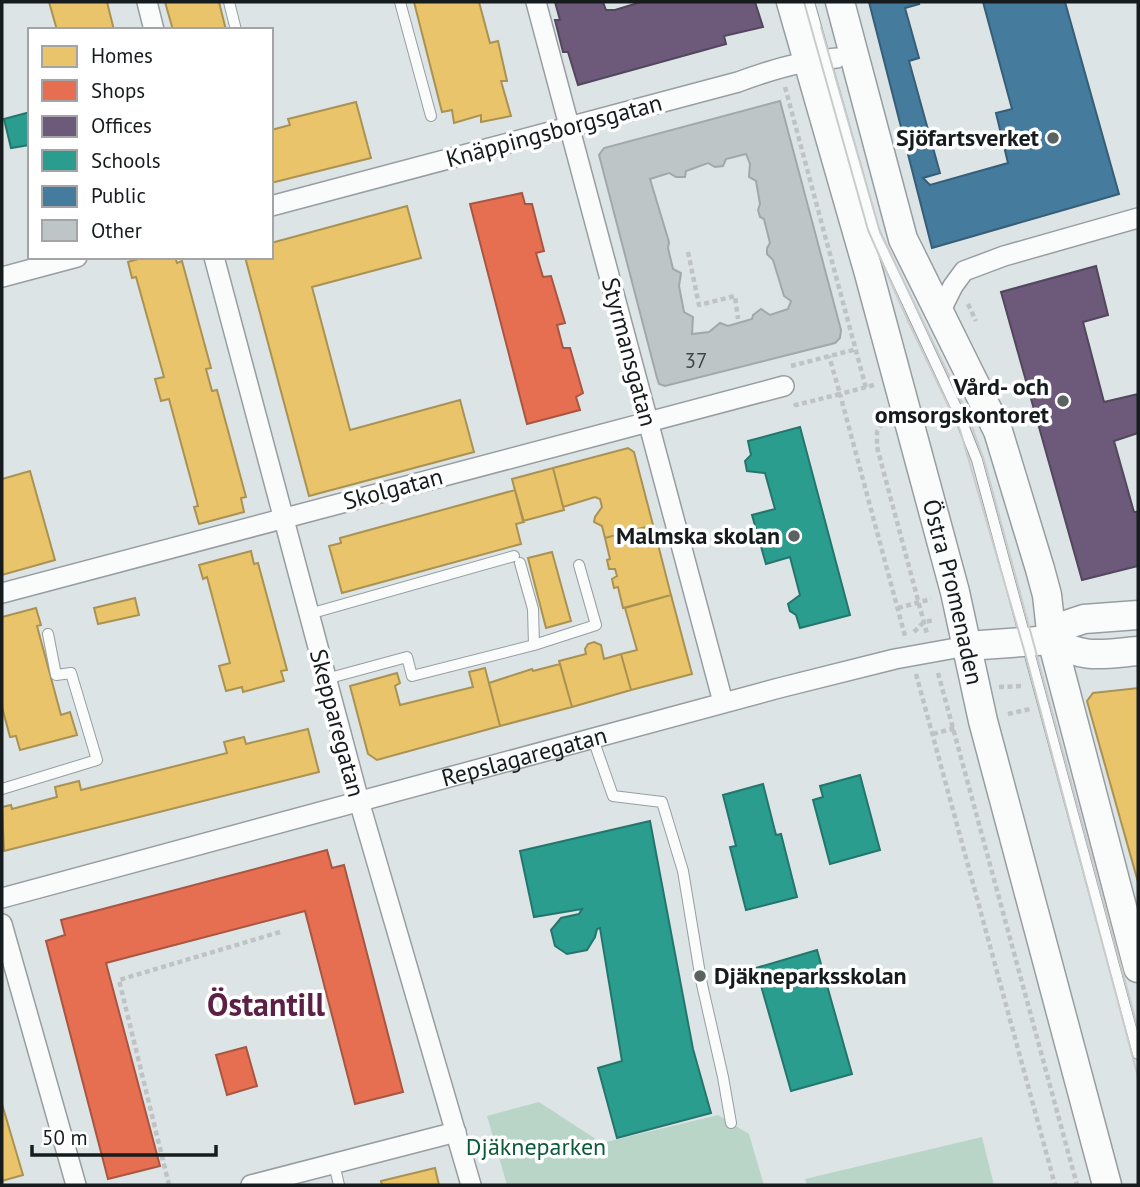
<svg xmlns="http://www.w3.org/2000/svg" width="1140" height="1187" viewBox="0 0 1140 1187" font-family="'PT Sans',sans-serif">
<rect width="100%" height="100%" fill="#dce4e6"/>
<!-- green -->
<path fill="#b9d5c8" d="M539,1102L602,1143L718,1115L749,1134L764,1185H507L487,1116Z
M982,1137L994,1185H807L805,1179Z"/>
<!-- homes -->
<path fill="#e9c46a" stroke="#aa9253" stroke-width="2" d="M49,2H107L114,30H57Z
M165,2H219L226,30H173Z
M414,2H479L490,43L498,41L507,81H501L511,116L481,122V115L454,123L452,110L442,112Z
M356,102L371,158L271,183V130L290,125L288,119Z
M407,206L421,258L312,287L350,430L460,400L474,452L309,496L245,257H271V243Z
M145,257H175L177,263L182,261L211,368L206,369L212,391L217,390L246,497L241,498L244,512L199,524L194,507L198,506L169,399L161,401L155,379L164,377L136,277L132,278L128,262Z
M628,448L634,452L653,525L605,538L602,526L594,522L595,517L602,507L600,499L595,497L563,507L553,468Z
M553,468L564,510L523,521L512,479Z
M30,471L55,560L2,575V479Z
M515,490L524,522L516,524L521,544L342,593L329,546L341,543L340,538Z
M653,525L671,595L623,608L618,587L614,588L612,579L617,576L615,569H609L607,560L610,559L605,538Z
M251,551L254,564L258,563L287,670L281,671L284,681L243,692L242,687L226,691L219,666L230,663L207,577L203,579L199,565Z
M552,552L571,621L546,628L528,558Z
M671,595L692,674L631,690L621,654L637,650L625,608Z
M135,598L139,615L98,624L94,608Z
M36,608L41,625L37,626L61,715L70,712L77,735L20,750L16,736L10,737L2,707V617Z
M594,642L601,645L604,659L621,654L631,690L572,707L559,661L586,654L585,649L588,644Z
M560,664L572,707L500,726L489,683L532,669L533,671Z
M485,668L500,726L377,760L368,754L350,686L397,673L400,683L395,686L400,705L473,687L469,672Z
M1138,688V882L1087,701L1093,693Z
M308,729L319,772L4,851L2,807L11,805L12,809L57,797L55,787L79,781L81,790L227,753L224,742L244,737L246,744Z
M2,1104L23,1175L2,1181Z
M435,1168L439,1185H382L381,1181Z"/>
<!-- shops -->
<path fill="#e76f51" stroke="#a85641" stroke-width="2" d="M522,193L525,204H532L544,251L536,253L543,277L551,276L565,323L557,325L563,348H570L583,393L576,397L580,410L527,424L470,204Z
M327,850L332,868L344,865L403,1092L355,1104L305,911L106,963L160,1166L108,1179L46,941L65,935L61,920Z
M246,1047L257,1086L227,1095L216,1055Z"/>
<!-- offices -->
<path fill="#6d597a" stroke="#53475e" stroke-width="2" d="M555,2H603L606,10H615L641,2H755L763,27L724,36L726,44L578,85L568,52H563L555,20H560Z
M1096,266L1108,315L1083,322L1104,402L1138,394V433L1114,441L1134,512H1138V566L1082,580L1001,292Z"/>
<!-- schools -->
<path fill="#2a9d8f" stroke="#24766d" stroke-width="2" d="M30,112V145L11,148L4,119Z
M800,427L850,615L800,628L796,615L790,611L788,604L800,595L790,557L766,564L752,515L775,509L765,473L747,471L745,461L751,455L748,441Z
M860,775L880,850L830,864L813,800L823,797L820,786Z
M763,784L776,835L781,834L797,897L746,910L730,847L736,846L723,795Z
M650,821L693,1049L711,1113L617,1138L598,1068L622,1061L600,928L597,929L595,937L587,950L567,954L555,946L551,930L561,918L579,914L582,909L534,917L520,851Z
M817,950L852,1074L791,1091L756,968Z"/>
<!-- public -->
<path fill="#457b9d" stroke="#375e77" stroke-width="2" d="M869,2H918L919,4L905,8L919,58L909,61L940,173L923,178L930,185L1008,163L996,113L1012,109L983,2H1065L1119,194L932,248Z"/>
<!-- building -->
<path fill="#bec5c7" stroke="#a2a8aa" stroke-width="2" fill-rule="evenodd" d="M780,101L841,330L840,338L835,343L665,386L659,384L657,378L599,155L604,148ZM746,154L750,164L749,177L756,181L760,204L758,210L760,217L764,219L770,243L767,248V254L773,260L784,296L791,301L788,309L770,315L761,309L753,315L752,319L728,326L720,323L709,332L692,334L693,317L684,312L679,286L681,273L673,269L668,248L669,242L650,179L669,173L676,177H685L686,171L708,163L715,167L723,166L726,159Z"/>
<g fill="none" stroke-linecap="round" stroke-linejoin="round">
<defs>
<path id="service" d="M229,2L236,30
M400,2L431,116
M809,2L874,231L955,405L977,460L1138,1054
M309,614L514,556
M534,645L596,625L579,565
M326,679L407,657L412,676L534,645L533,609L520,563
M593,739L613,796L662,802L683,871L701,980L723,1077L731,1123
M2,789L97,760L71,673L56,675L48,634
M334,1164L339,1185"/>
<g id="minor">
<path d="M147,2L154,30"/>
<path d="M536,2L723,702"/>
<path d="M271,206L738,82C770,70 803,60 837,58"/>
<path d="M214,257L359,801L471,1185"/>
<path d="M2,277L77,257"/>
<path d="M939,314L953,286L964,271L1004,256L1138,218"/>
<path d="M2,593L784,386"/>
<path id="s1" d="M2,898L779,688L895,659L967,646"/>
<path d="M2,924L76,1185"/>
<path d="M251,1185L456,1132"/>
</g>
<g id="secondary">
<path id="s2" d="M791,2L868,270L955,592L983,721L1107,1185"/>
<path d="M840,2L903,239L998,431L1040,569L1047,595L1052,640L1138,968"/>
<path d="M1052,640L1066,625L1084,619L1138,615"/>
<path d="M1052,640C1084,660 1102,654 1138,651"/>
<path d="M967,646L1052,640"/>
</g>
</defs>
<!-- service casing -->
<use href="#service" stroke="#989ea0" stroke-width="12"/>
<!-- minor casing -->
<use href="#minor" stroke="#989ea0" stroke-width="22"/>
<!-- secondary casing -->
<use href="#secondary" stroke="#989ea0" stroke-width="31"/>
<!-- path -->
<path stroke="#c0c3c3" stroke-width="4.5" stroke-dasharray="5 3.5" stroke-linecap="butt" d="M785,87L866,388
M688,252L699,305L735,296L738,319
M968,304L976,321
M791,366L857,349
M874,385L840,394L905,636
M795,403L796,405L840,394L829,356
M882,423L877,432V447L927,634
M898,608L931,599
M914,632L924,622L935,620
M938,673L1077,1185
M916,674L1055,1185
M999,687L1022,686
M1008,714L1030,709
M933,734L955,728
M169,1185L119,980L280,932"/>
<!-- service -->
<use href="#service" stroke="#fafbfb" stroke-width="10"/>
<!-- minor -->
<use href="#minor" stroke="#fafbfb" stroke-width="19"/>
<!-- secondary -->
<use href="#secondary" stroke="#fafbfb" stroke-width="28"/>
<!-- tram -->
<path stroke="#cacccc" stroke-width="2" d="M804,2L868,230L909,323L960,430L1025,653L1138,1077
M821,27L880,232L967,413L984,460L1138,1029"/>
</g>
<!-- markers -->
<g fill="#5b6263" stroke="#fff" stroke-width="2.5">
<circle cx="1053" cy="138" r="7"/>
<circle cx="1063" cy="401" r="7"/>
<circle cx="794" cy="536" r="7"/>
<circle cx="700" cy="976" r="7"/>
</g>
<g text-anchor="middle" stroke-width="7" stroke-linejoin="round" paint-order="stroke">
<!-- number labels -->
<g font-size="21" fill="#404648">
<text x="696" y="368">37</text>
</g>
<!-- street labels -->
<g font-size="24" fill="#161c1d" stroke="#fff">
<text transform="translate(554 131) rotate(-15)" y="8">Knäppingsborgsgatan</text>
<text transform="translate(629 352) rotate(75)" y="8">Styrmansgatan</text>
<text transform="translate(393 489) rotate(-15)" y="8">Skolgatan</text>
<text dy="8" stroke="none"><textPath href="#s2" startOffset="612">Östra Promenaden</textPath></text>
<text transform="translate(337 723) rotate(75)" y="8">Skepparegatan</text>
<text dy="8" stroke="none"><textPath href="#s1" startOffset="541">Repslagaregatan</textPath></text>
</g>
<!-- poi labels -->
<g font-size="24" font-weight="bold" fill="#161c1d" stroke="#fff" text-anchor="end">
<text x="1039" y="146">Sjöfartsverket</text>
<text x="1049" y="395">Vård- och<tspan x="1049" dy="28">omsorgskontoret</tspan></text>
<text x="780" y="544">Malmska skolan</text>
<text x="714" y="984" text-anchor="start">Djäkneparksskolan</text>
</g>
<!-- park labels -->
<g font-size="24" fill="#0c5a39" stroke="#fff">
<text x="536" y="1155">Djäkneparken</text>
</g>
<!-- district labels -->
<g font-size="32" font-weight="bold" fill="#5c2045" stroke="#fff">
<text x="266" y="1016">Östantill</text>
</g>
</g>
<!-- border -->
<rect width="1140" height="1187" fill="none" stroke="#161c1d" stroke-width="7"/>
<!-- legend -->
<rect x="28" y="28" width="245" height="231" fill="#ffffff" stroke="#a2a4a5" stroke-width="2"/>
<rect x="42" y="46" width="35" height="21" fill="#e9c46a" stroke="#a2a4a5" stroke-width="2"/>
<text x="91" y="63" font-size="21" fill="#161c1d">Homes</text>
<rect x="42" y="80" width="35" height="21" fill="#e76f51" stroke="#a2a4a5" stroke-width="2"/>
<text x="91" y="98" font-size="21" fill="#161c1d">Shops</text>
<rect x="42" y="116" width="35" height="21" fill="#6d597a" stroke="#a2a4a5" stroke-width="2"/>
<text x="91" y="133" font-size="21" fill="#161c1d">Offices</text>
<rect x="42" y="150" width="35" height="21" fill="#2a9d8f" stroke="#a2a4a5" stroke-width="2"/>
<text x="91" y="168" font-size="21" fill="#161c1d">Schools</text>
<rect x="42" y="186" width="35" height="21" fill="#457b9d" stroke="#a2a4a5" stroke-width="2"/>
<text x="91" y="203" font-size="21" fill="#161c1d">Public</text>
<rect x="42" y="220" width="35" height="21" fill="#bec5c7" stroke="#a2a4a5" stroke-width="2"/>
<text x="91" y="238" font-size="21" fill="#161c1d">Other</text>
<!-- scale -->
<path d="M32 1145v10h184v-10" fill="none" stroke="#161c1d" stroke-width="3.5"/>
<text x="42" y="1145" font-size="21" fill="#161c1d" stroke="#ffffff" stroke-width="5" paint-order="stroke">50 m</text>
</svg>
